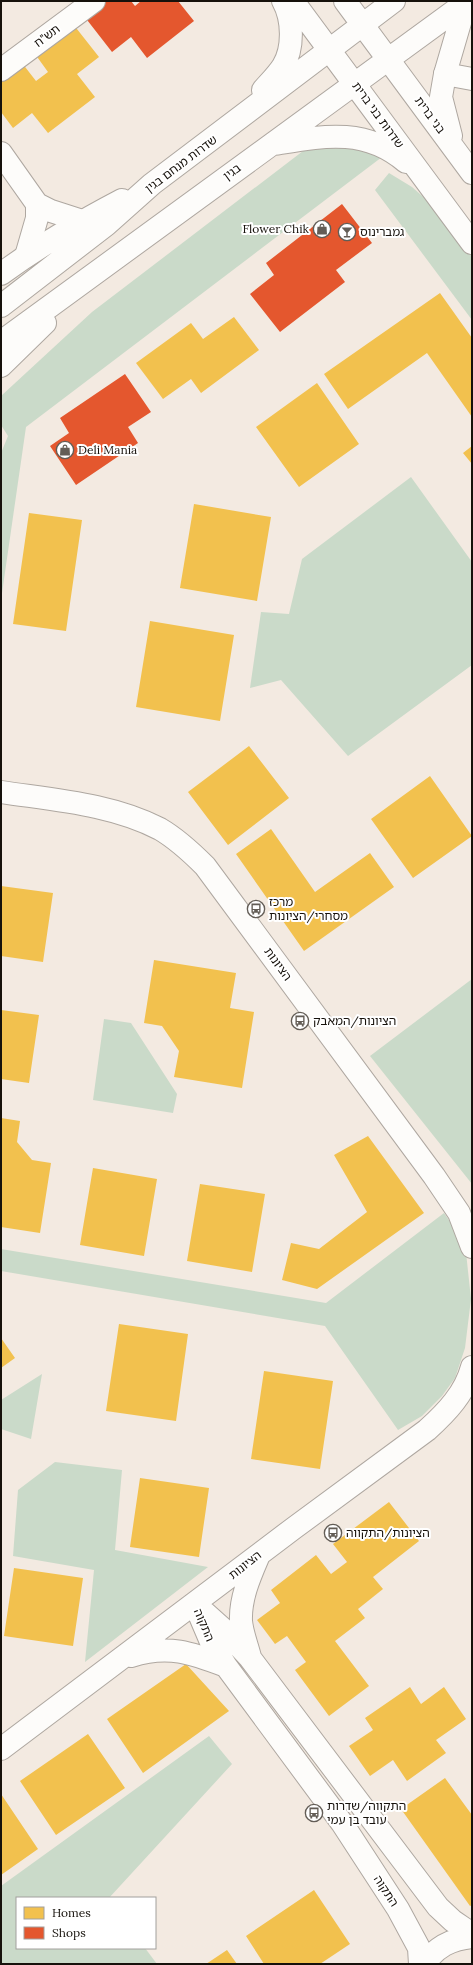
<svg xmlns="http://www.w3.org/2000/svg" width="473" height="1965" viewBox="0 0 473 1965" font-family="Lora,'Noto Sans Hebrew',serif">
<rect width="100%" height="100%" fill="#f3eae1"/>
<!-- green -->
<path fill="#cadac9" d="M351,144L382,157L26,427L1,600V453L8,436L1,425V396L92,312L303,151Z
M389,173L412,187L437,209L472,257V320L375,190Z
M411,477L472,562V665L348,756L281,680L250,688L261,612L289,614L302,559Z
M472,979V1184L370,1056Z
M104,1019L131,1023L177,1094L173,1113L93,1100Z
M444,1213L465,1243L471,1299L465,1348L455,1378L442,1396L422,1416L398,1430L325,1326L1,1271V1249L326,1303Z
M42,1374L31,1439L1,1429V1400Z
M55,1462L122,1470L115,1550L208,1567L85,1662L94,1570L13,1556L18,1490Z
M209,1736L232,1764L109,1898H17V1948H145L157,1964H1V1886Z"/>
<!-- homes -->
<path fill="#f2c14e" d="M73,24L99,57L77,74L95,97L48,133L32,113L13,128L1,112V79L22,63L36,81L48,72L35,54Z
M440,293L472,338V417L427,353L348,409L324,374Z
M234,317L259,350L201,393L191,379L163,399L136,363L191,323L203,339Z
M317,383L359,444L299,487L256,427Z
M472,446V464L463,453Z
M194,504L271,517L257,601L180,588Z
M29,513L82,520L66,631L13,624Z
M150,621L234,635L220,721L136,707Z
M249,746L289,798L228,845L188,792Z
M430,776L472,836L413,878L371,819Z
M271,829L315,892L370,853L394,887L304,951L236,854Z
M1,886L53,893L43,962L1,956Z
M154,960L236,973L230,1008L254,1012L242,1088L174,1077L179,1051L162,1026L144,1023Z
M1,1010L39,1015L29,1083L1,1079Z
M1,1118L20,1121L17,1142L32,1160L51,1163L40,1233L1,1227Z
M368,1136L424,1213L317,1289L282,1280L291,1243L319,1249L367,1212L334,1155Z
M93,1168L157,1179L144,1256L80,1245Z
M200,1184L265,1194L252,1272L187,1261Z
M119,1324L188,1334L176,1421L106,1411Z
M1,1338L15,1358L1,1368Z
M264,1371L333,1381L320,1469L251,1459Z
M140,1478L209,1488L199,1557L130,1547Z
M389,1502L419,1541L373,1577L383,1589L358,1609L365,1618L335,1641L369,1686L329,1716L295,1670L306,1662L287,1636L275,1644L257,1620L280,1603L271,1590L316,1555L331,1574L347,1562L333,1544Z
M14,1568L83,1578L73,1646L4,1636Z
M186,1664L229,1711L143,1773L107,1719Z
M410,1687L421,1704L444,1687L466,1719L436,1740L446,1753L407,1781L393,1760L370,1776L349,1746L373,1730L365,1718Z
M88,1734L125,1788L56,1835L20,1781Z
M445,1778L472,1815V1905L470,1906L401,1809Z
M1,1794L38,1849L1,1875Z
M314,1890L350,1944L320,1964H264L246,1936Z
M227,1950L237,1964H206Z"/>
<!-- shops -->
<path fill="#e4572e" d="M103,1H131L135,6L141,1H178L194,21L147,58L131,37L112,52L84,16Z
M342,204L372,243L336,270L345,282L280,332L250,294L274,275L266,263Z
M125,374L151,412L128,427L138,443L76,485L50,446L69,433L60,418Z"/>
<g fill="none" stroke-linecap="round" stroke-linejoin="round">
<defs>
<path id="minor" d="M1,70L94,1
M445,74L472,79
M1,153L37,204L51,211L82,221
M26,256L37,218V204
M1,792C54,800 112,804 160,829C177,839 191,852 205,866L434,1176L459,1213L472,1247
M195,1604L224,1630L250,1658L438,1907L453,1921L472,1934
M197,1609L211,1642L226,1666L342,1823L398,1909L419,1948L420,1964
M131,1656C168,1644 192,1653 226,1666
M250,1657C247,1645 242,1633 241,1621C240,1598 250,1576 259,1555
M1,1749L294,1528L427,1430C447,1412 465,1393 472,1367"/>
<path id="major" d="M293,1L472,243
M345,1L472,173
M263,90C270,82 278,74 283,66C294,48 293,19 283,1
M451,136L441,97L445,74L466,2
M274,144C323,136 365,127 406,162
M1,274C39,246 80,222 122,200
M1,306L106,225L152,184L394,1
M1,342L468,1
M1,366L45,323
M424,1964C436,1947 451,1939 472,1937"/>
</defs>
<!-- minor casing -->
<use href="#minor" stroke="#aea7a0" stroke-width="24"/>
<!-- major casing -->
<use href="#major" stroke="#aea7a0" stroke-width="24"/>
<!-- minor -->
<use href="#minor" stroke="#fdfcfa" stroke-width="22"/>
<!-- major -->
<use href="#major" stroke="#fdfcfa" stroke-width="22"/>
</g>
<!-- icons -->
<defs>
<symbol id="shop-ring" viewBox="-11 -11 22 22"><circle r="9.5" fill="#fff" stroke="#635d56" stroke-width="1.5"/><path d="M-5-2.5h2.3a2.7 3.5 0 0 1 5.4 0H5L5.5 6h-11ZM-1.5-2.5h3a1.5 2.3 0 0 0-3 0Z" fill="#635d56"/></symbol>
<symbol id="bar-ring" viewBox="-11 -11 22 22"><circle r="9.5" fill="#fff" stroke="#635d56" stroke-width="1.5"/><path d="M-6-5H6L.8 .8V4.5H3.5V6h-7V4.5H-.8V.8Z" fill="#635d56"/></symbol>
<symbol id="bus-ring" viewBox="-11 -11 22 22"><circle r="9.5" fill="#fff" stroke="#635d56" stroke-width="1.5"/><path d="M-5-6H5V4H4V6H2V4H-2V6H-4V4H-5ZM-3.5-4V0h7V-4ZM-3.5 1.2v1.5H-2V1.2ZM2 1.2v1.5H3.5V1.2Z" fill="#635d56"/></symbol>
</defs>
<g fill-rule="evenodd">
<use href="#shop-ring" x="312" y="219" width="20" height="20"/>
<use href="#bar-ring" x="337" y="222" width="20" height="20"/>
<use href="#shop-ring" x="55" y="440" width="20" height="20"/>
<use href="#bus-ring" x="246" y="899" width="20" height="20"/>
<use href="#bus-ring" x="290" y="1011" width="20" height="20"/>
<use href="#bus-ring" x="323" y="1523" width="20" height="20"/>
<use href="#bus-ring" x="304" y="1803" width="20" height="20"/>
</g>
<g text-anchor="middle" stroke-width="4" stroke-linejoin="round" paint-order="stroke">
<!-- street labels -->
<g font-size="12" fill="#16110b" stroke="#fff">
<text transform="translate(47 36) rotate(-37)" y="4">תש"ח</text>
<text transform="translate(378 115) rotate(54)" y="4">שדרות בני ברית</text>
<text transform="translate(430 115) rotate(54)" y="4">בני ברית</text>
<text transform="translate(181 164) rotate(-37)" y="4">שדרות מנחם בגין</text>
<text transform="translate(232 172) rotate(-36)" y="4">בגין</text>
<text transform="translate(278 964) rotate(54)" y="4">הציונות</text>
<text transform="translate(245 1565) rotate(-38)" y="4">הציונות</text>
<text transform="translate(204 1625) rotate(67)" y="4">התקוה</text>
<text transform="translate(386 1891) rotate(57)" y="4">התקוה</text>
</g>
<!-- poi labels -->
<g font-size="12" fill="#16110b" stroke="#fff" text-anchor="start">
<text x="309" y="233" text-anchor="end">Flower Chik</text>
<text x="360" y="236">גמברינוס</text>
<text x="78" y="454">Deli Mania</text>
<text x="269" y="906">מרכז<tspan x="269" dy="14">מסחרי/הציונות</tspan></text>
<text x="313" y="1025">הציונות/המאבק</text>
<text x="346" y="1537">הציונות/התקווה</text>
<text x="327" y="1810">התקווה/שדרות<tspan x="327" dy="14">עובד בן עמי</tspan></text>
</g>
</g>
<!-- border -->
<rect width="473" height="1965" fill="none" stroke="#16110b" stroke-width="4"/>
<!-- legend -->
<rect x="16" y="1897" width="140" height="52" fill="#ffffff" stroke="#a2a09d"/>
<rect x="24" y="1907" width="20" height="12" fill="#f2c14e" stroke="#a2a09d"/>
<text x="52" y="1917" font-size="12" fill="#16110b">Homes</text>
<rect x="24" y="1927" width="20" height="12" fill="#e4572e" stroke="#a2a09d"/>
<text x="52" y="1937" font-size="12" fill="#16110b">Shops</text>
</svg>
